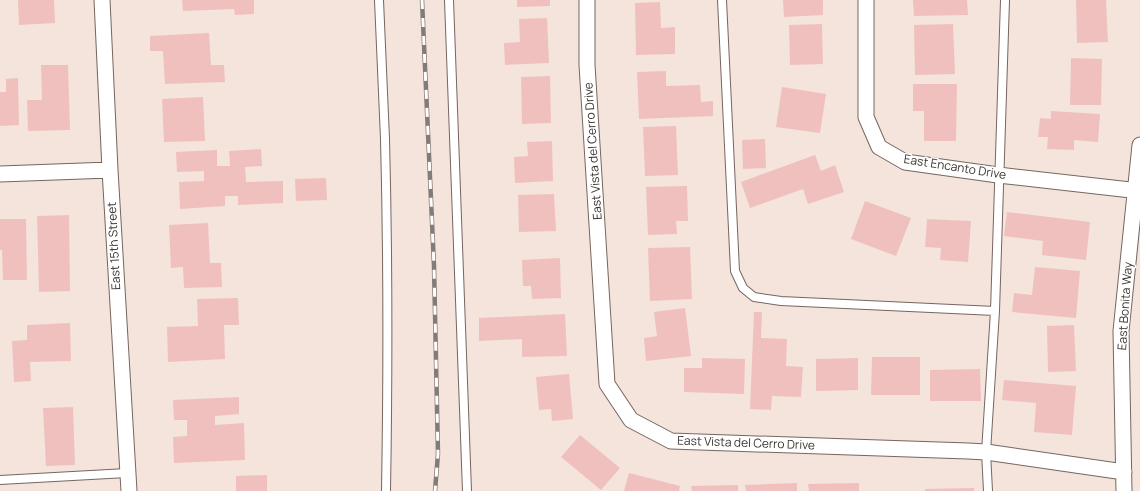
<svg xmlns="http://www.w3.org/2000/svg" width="1140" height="491" viewBox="0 0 1140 491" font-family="Manrope,sans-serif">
<rect width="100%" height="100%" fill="#f4e4dc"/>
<!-- building -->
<path fill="#f0c0be" d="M18,0H54L55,23L19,25Z
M182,0H254V14L235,15L234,9L183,11Z
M517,0H550V6L517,7Z
M783,0H823V15L784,17Z
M913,0H967L968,15L914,16Z
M1076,0H1106L1108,42L1077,43Z
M660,2L661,28L675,27V54L636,55L635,3Z
M547,18L549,63L505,65L504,43L520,42L519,19Z
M822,24L823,64L790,65L789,25Z
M953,24L955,74L915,75L914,25Z
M209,33L211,65H224L225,82L165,84L163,51H150V36Z
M1071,58L1102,59L1101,105H1070Z
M41,65H68L70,130L28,131L27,100H42Z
M666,71V86L700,85L701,102L713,101V116L639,119L637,72Z
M550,76L551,123L522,124L521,77Z
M18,78L19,125L0,126V92H6V79Z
M913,84H957L956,141H924V111H913Z
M782,87L826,94L820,133L776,127Z
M203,97L205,141L164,142L162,99Z
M1051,111L1100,114L1098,142L1074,140V150L1047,149L1048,137H1038L1040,118L1051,119Z
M676,126L678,175L645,176L643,127Z
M765,139L766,168L743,169L742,140Z
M552,141L553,181L515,183L514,157L528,156L527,142Z
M261,149L262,166L245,167L246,182L283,181V203L238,205V196H225V206L180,209L179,182L204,181V171L177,172L176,152L217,150V166H230L229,151Z
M815,155L821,171L835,165L844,192L808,204L803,189L750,208L741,182Z
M326,178L327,200L296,201L295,179Z
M687,186L688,221H676L677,234L648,235L646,187Z
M554,194L556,231L519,232L518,195Z
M865,201L911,218L896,256L851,239Z
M1007,212L1090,222L1086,260L1042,255L1043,241L1004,236Z
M69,215L70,291L39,292L37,216Z
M0,219H26L27,280H3L2,250H0Z
M927,219L971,221L968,262L940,260L941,248L925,247Z
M208,223L210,263H221L222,287L184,288L183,267L171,268L169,225Z
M690,247L692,299L650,301L648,248Z
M560,258L561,298L532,299L531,286H523L522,260Z
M1035,267L1080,271L1076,318L1012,312L1014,293L1032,295Z
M238,298L239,325H224L225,359L168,362L167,327L198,326L197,299Z
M685,308L691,356L646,361L644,338L657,336L654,312Z
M754,312H762L761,338L787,339L786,366L803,367L801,397L772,396L771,410L750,409Z
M565,314L567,356L522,357V339L479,341V318Z
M70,323L71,361L30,362L31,381L14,382L12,341L27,340V325Z
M1074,325L1076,371L1048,372L1047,326Z
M872,357H920V395H871Z
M702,358L745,359L744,394L684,392V368H702Z
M858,358V390L816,391V359Z
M980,369L981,401H930V370Z
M569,374L573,419L552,421L551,409L539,410L536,377Z
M1004,380L1076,386L1072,435L1034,432L1036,403L1002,400Z
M239,397V414L215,416V425L244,423L245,460L174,463L173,437L187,436V420H174L173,400Z
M73,407L75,465L46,466L43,408Z
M580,435L620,468L601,490L561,457Z
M629,473L680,486L679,491H624Z
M267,475V491H236V476Z
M797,483V491H746L745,485Z
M859,483V491H809L808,484Z
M738,485V491H692L691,486Z
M974,488V491H925V489Z"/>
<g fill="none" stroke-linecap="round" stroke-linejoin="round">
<defs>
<path id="lane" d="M379,0C381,46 383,93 385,139C388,256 388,374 386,491
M449,0L467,491
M722,0L735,271L743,288L754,297L781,301L995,311
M0,480L127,473
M988,491L986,452L995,311L1005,0"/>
<path id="street" d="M102,0L110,170L129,491
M587,0V65L607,384L631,420L671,441L968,451L986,452L1124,472
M866,0V117L879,147L905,162L998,175L1140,191
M0,174L110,170
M1124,491L1121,331L1140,145"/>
</defs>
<!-- lane casing -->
<use href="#lane" stroke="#756660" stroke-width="10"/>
<!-- street casing -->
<use href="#street" stroke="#756660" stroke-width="17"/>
<!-- lane -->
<use href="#lane" stroke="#fff" stroke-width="8"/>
<!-- street -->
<use href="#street" stroke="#fff" stroke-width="15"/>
<defs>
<path id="rail" d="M422,0L434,266L438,454L435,491"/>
</defs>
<!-- rail casing -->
<use href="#rail" stroke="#857b76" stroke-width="4.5"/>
<!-- rail -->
<use href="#rail" stroke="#fff" stroke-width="3" stroke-dasharray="9" stroke-linecap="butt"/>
</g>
<g text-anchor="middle" stroke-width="3" stroke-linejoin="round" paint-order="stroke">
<!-- street labels -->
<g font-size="12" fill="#3a3330" stroke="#fff">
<text transform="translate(593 151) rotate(-94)" y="4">East Vista del Cerro Drive</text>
<text transform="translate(955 167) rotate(9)" y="4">East Encanto Drive</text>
<text transform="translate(114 246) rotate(-93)" y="4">East 15th Street</text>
<text transform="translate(1125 306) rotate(-86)" y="4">East Bonita Way</text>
<text transform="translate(746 443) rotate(2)" y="4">East Vista del Cerro Drive</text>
</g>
</g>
</svg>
